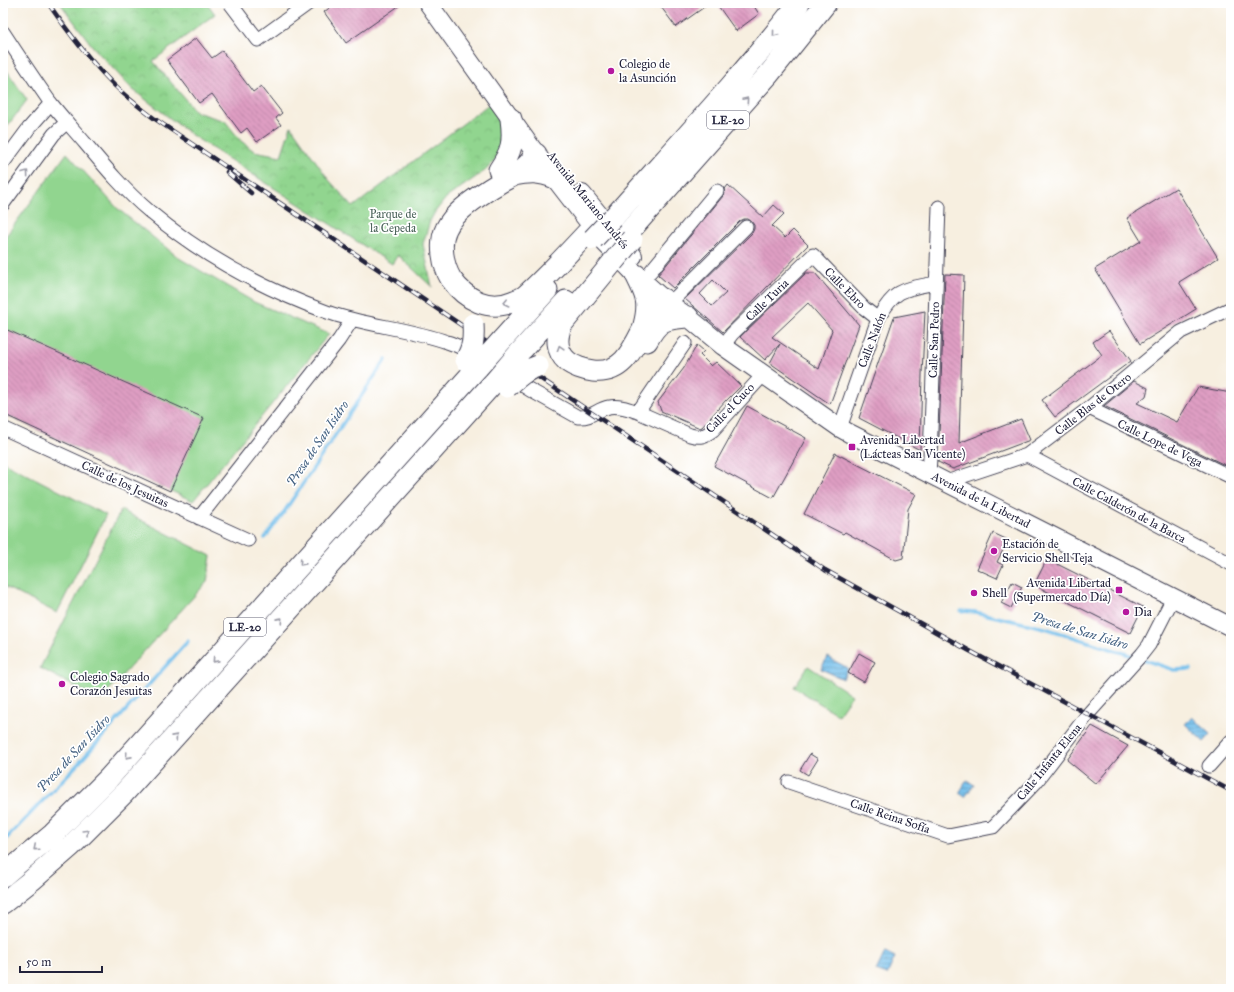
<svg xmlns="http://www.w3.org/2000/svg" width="1234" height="992" viewBox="0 0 1234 992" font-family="'IM FELL Great Primer',serif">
<defs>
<pattern id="park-crowns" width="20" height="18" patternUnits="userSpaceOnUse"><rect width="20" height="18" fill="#91d58f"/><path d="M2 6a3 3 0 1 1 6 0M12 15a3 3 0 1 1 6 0" fill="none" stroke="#7db77c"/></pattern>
<pattern id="water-rules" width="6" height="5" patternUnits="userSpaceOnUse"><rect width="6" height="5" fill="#71beeb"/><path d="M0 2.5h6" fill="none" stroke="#5c9ac0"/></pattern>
<pattern id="building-back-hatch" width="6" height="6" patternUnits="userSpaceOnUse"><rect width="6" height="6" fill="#df9ec3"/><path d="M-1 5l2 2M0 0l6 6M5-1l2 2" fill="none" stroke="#b480a0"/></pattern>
</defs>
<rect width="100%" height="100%" fill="#fff"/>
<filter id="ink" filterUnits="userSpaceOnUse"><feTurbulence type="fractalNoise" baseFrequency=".025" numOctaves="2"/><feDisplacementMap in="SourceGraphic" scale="8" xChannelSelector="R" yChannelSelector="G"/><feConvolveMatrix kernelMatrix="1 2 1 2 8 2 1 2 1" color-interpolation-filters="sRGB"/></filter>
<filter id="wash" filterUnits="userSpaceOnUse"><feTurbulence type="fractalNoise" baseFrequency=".012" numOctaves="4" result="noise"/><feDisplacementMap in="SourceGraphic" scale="16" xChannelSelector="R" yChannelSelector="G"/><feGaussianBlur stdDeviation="0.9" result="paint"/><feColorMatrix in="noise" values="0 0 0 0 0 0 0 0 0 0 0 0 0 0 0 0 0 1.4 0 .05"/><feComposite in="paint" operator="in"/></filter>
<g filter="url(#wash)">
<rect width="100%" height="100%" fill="#f7efe0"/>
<!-- grass -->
<path fill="#91d58f" stroke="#5a7c65" d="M3,65L27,100L3,132Z
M67,153L118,209L179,258L254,302L329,334L193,501L3,414V240Z
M3,462L106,515L57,613L3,586Z
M121,510L211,556L207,582L100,700L40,668Z
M808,666L852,695L838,715L794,687Z"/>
<!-- park -->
<path fill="url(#park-crowns)" stroke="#5a7c65" d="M60,3H207L215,14L153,61L196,112L225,121L241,141L254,151L281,156L291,126L329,180L353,207L489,104L503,120L500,155L486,170L446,198L435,212L430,221L423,244L432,287L398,255L392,264L193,136L132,89L93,47Z"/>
<!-- water -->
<path fill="url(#water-rules)" stroke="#4a7093" d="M827,657L848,668L843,679L821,669Z
M1192,717L1211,734L1204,742L1185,724Z
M967,780L974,785L965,797L959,793Z
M885,952L895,957L887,975L876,971Z"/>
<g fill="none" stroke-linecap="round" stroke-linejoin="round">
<!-- stream -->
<path stroke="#71beeb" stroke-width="3.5" d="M265,538L282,515L386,359
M961,611L975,612L1045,628L1136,657
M1142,659L1174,670L1191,669
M3,842L78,764L188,641"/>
</g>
<g id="blocks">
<!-- building -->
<path fill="url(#building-back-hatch)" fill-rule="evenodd" d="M336,3H403L346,43L324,12Z
M666,3H710L676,27L661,7Z
M716,3H752L759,14L736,31Z
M196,38L212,58L222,51L253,92L261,86L282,113L276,118L281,125L257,142L247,128L241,133L212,94L199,103L167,60Z
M728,185L763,217L774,205L784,214L772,226L785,238L793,230L808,245L723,332L685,299L752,233L754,229V225L751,221L748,219H744L740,221L673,288L658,275L723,196L725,189ZM713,280L726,293L712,306L700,294Z
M1176,188L1218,258L1179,282L1196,309L1140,344L1095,269L1141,241L1127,218Z
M806,273H815L859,325L830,404L770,363L780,344L765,360L740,337ZM808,303L832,330L819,369L772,337Z
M945,274L964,275L959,443L1021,419L1030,440L953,469L938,462Z
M925,311L922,374L920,450L859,418L894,317Z
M3,328L204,418L170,491L3,414Z
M1109,331L1131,361L1055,417L1042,400L1102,355L1093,342Z
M697,345L704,351L700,355L711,366L716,362L741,386L726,401V400L702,427L700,428L661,411L658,402L684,368Z
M1134,381L1148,388L1146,396L1137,403L1177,422L1198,387L1231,393V468L1104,406Z
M747,406L806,438L773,498L714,466Z
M835,453L916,494L908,509L903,558L896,560L845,532L843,534L804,514Z
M993,533L1008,540L997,562L1003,565L997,578L977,569Z
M1047,559L1143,607L1130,633L1034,585Z
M1012,582L1022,587L1011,608L1001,603Z
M859,653L875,662L864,682L848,673Z
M1092,726L1128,746L1096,784L1067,760Z
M810,754L818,759L808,775L800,770Z"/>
</g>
</g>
<g filter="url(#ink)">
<use href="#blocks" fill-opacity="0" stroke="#424154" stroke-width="1"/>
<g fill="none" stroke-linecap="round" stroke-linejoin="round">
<defs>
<path id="minor" d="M230,3L258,40L309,3
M3,32C18,55 34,79 50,102C61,116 73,129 85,143C105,167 125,191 149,211C201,255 264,289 327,312C366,326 408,328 447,342C454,344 460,347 466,350L530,390L578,417C592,418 597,409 609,407C619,405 629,409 638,412
M3,163L29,128L51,103
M3,204L54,134L67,122
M650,272L717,191
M673,300L746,227
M685,343L638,412L690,435C700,438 705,436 713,430L764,374
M723,346L732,334L813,255L864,308L878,319
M1089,408L1231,477
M3,428L248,540
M840,428L878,319C895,288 905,289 936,283
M1027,455L1231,564
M929,473L930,458L939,207
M946,482L1027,455L1089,408L1181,332L1231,308
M199,518L339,340L352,320
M1209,766L1231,741
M789,782L948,836L993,827L1036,782L1088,714L1142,654L1149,645L1173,598"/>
<path id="secondary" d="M428,3L536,154L604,242L636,275L663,299L688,317L723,346L840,428L849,433L1231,627
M582,194L633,256"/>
<path id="trunk" d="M536,154C532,160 528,165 522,170C516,175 508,178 501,182C484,192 454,211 446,229C439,243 443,266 451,279C466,300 489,312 514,301C518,300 522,298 525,296C532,290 539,283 545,277C559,263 573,248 587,233
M499,170C512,151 514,142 511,119
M513,175C529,172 539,171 555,178
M613,218C676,147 741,78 799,3
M627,234L769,74L826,3
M613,262L562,324C556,337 556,351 567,361C573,366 584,370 593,371C629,375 636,338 652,313C655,308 660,304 663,299
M636,275C646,295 650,302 644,325
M502,340L547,290
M647,341C659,319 665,319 688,317
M519,353L566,301
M3,876L53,834L108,779L478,367
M3,903L32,880L71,846L124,793L496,380"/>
</defs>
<!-- minor casing -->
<use href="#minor" stroke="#424154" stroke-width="15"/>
<!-- secondary casing -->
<use href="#secondary" stroke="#424154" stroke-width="20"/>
<!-- trunk casing -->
<use href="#trunk" stroke="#424154" stroke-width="23"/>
<!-- minor -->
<use href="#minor" stroke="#fff" stroke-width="13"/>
<!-- secondary -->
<use href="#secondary" stroke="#fff" stroke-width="18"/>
<!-- trunk -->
<use href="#trunk" stroke="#fff" stroke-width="21"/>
<defs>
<path id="rail" d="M48,3C68,32 89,60 114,85C127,98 141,108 155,119L825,570L968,650L1231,791
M227,172L251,193"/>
</defs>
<!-- rail casing -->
<use href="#rail" stroke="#22223b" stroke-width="4.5"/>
<!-- rail -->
<use href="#rail" stroke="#fff" stroke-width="3" stroke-dasharray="9" stroke-linecap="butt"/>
<defs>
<path id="trunk-bridge" d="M593,239L613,218
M613,262L632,239
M466,360C473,347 474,340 473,324
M478,367L502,340
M496,380L519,353
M507,387C517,378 525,370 538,366"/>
</defs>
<!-- trunk-bridge casing -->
<use href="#trunk-bridge" stroke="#424154" stroke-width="23" stroke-linecap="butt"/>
<!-- trunk-bridge -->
<use href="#trunk-bridge" stroke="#fff" stroke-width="21"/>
</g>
<!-- one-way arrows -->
<defs><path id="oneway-chevron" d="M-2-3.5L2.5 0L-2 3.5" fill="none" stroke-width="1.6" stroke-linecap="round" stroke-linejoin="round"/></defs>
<g stroke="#9c9ca7">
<use href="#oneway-chevron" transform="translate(775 34) rotate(129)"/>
<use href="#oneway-chevron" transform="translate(746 100) rotate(-49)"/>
<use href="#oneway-chevron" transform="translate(26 173) rotate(-54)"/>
<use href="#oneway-chevron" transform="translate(506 303) rotate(167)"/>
<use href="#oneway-chevron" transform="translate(560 348) rotate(-107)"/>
<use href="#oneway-chevron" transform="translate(302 563) rotate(132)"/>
<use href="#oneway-chevron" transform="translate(280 620) rotate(-48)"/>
<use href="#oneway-chevron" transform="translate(215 660) rotate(132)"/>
<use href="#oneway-chevron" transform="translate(175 737) rotate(-48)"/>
<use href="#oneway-chevron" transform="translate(128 756) rotate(132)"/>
<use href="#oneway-chevron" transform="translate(86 832) rotate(-45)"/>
<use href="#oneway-chevron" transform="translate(36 848) rotate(139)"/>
</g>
</g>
<!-- markers -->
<g fill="#b5179e" stroke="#fff" stroke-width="1.5">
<circle cx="611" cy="71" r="4"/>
<rect x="848" y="443" width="8" height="8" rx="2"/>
<circle cx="994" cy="551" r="4"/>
<rect x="1115" y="586" width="8" height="8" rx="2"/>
<circle cx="974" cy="593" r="4"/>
<circle cx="1126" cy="612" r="4"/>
<circle cx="62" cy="684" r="4"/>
</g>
<g text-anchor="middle" stroke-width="3.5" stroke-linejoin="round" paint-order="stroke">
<!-- shield labels -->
<g fill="#fff" stroke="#646476" stroke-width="1">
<rect x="707" y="111" width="42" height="18" rx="3"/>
<rect x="224" y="618" width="42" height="18" rx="3"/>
</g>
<g font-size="11" font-weight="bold" fill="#22223b">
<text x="728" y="124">LE-20</text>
<text x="245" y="631">LE-20</text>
</g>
<!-- poi labels -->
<g font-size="12" fill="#22223b" stroke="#fff" text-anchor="start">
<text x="619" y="68">Colegio de<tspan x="619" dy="14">la Asunción</tspan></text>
<text x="860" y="444">Avenida Libertad<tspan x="860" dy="14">(Lácteas San Vicente)</tspan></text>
<text x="1002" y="548">Estación de<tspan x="1002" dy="14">Servicio Shell Teja</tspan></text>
<text x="1111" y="587" text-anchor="end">Avenida Libertad<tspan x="1111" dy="14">(Supermercado Día)</tspan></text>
<text x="982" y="597">Shell</text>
<text x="1134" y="616">Dia</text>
<text x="70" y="681">Colegio Sagrado<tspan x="70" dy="14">Corazón Jesuitas</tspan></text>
</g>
<!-- street labels -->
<g font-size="12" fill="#22223b" stroke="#fff">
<text transform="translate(588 200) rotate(51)" y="4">Avenida Mariano Andrés</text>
<text transform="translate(845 288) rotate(45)" y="4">Calle Ebro</text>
<text transform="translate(767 300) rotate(-44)" y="4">Calle Turia</text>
<text transform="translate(872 340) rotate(-69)" y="4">Calle Nalón</text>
<text transform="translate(934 340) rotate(-88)" y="4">Calle San Pedro</text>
<text transform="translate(1093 404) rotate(-38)" y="4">Calle Blas de Otero</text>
<text transform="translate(730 408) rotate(-46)" y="4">Calle el Cuco</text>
<text transform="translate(1160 443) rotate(26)" y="4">Calle Lope de Vega</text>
<text transform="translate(125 484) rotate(25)" y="4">Calle de los Jesuitas</text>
<text transform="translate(981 500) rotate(27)" y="4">Avenida de la Libertad</text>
<text transform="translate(1129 510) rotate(28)" y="4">Calle Calderón de la Barca</text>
<text transform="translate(1049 762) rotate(-51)" y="4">Calle Infanta Elena</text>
<text transform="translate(890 816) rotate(19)" y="4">Calle Reina Sofía</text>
</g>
<!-- park labels -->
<g font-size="12" fill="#496158" stroke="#fff">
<text x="393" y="218">Parque de<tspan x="393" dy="14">la Cepeda</tspan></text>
</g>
<!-- water labels -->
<g font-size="13" font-style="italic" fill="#426081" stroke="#fff">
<text transform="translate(317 443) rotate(-56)" y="5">Presa de San Isidro</text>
<text transform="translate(1080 630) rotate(17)" y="5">Presa de San Isidro</text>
<text transform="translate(73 753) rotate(-47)" y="5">Presa de San Isidro</text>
</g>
</g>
<!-- margin -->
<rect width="1234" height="992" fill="none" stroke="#fff" stroke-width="16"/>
<!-- scale -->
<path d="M20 966v6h82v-6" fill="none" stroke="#22223b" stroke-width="2"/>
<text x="26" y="966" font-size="12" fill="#22223b" stroke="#ffffff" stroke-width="3" paint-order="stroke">50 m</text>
</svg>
